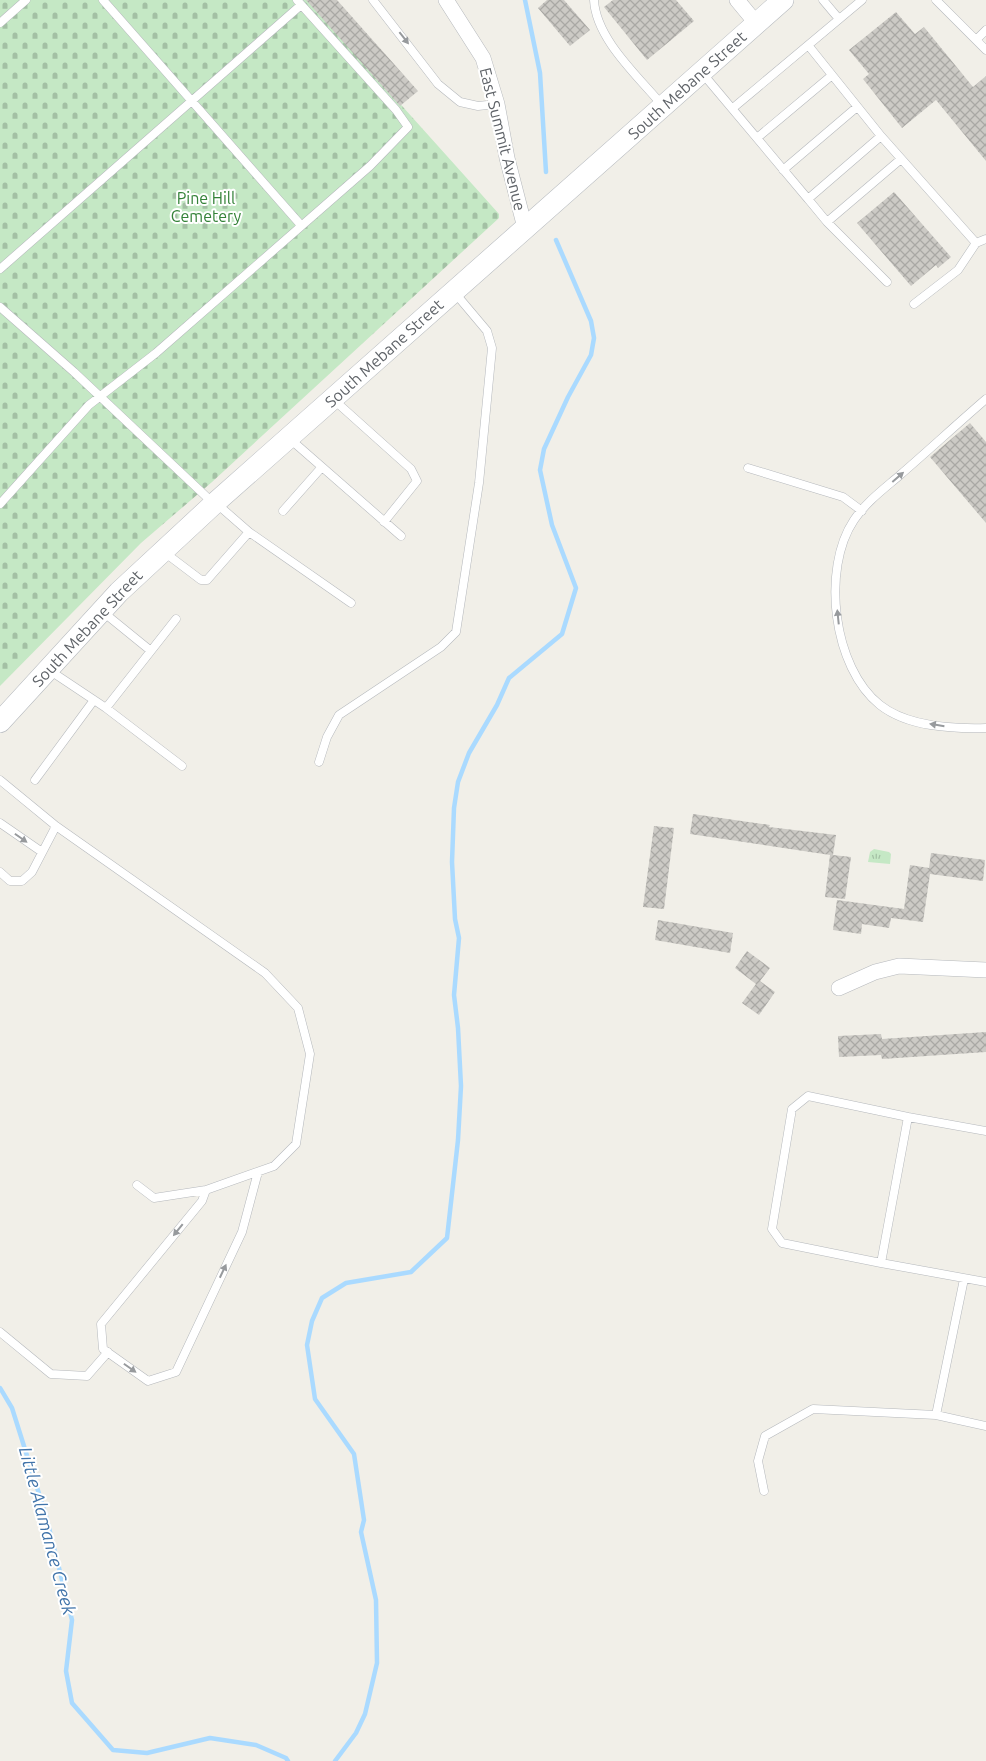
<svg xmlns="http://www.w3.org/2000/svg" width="986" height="1761" viewBox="0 0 986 1761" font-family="Ubuntu,sans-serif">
<defs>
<pattern id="grass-tufts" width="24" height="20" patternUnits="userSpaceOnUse" patternTransform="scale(1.25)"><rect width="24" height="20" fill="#c5e8c5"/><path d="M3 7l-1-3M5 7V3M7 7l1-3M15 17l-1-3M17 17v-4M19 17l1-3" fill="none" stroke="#a3c0a4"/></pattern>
<pattern id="cemetery-stones" width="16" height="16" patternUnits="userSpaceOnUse" patternTransform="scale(1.25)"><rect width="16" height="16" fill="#c5e8c5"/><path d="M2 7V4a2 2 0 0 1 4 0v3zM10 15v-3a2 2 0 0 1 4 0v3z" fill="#a3c0a4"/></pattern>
<pattern id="building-cross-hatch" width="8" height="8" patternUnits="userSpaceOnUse" patternTransform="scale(1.25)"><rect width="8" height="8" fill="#cccac5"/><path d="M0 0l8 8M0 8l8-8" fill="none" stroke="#a9a8a4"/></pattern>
</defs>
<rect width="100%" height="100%" fill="#f1efe8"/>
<!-- grass -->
<path fill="url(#grass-tufts)" d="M874,849L889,852L891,854L890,864L868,862L870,852Z"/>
<!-- cemetery -->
<path fill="url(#cemetery-stones)" d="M0,0H307L499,214V218L212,482L141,543L0,686Z"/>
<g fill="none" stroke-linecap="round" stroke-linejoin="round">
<!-- stream -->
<path stroke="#aadaff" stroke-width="4.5" d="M525,0L540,73L546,172
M0,1388L12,1408L46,1516L72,1620L66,1671L72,1703L113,1750L147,1753L210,1738L256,1745L286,1758L288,1761
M335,1761L356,1733L365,1714L377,1663L376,1600L361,1532L364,1520L354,1454L315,1399L307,1345L312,1321L322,1298L346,1283L411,1272L447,1238L458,1140L461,1086L458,1028L454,995L459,938L455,919L452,862L454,808L458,782L469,753L497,705L509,678L562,634L576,588L552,525L540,470L544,449L568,397L591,355L594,338L591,321L556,240"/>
</g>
<!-- building -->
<path fill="url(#building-cross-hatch)" d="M306,0H337L418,91L400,106Z
M547,0H564L590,30L570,46L538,8Z
M613,0H676L694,21L647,60L604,7Z
M896,12L915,34L924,27L973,87L986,76V161L936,100L902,128L863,79L869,74L849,50Z
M894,192L951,257L938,268L936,265L911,286L857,223Z
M970,423L986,442V523L930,457Z
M693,814L770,825L769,827L836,835L833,855L851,857L845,899L825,897L830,855L690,834Z
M654,826L674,828L664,909L643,907Z
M931,853L985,860L983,881L930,874L923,922L891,918L889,928L862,924L861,934L833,930L837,900L904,909L910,865L929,868Z
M658,920L733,933L730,953L655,940Z
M747,951L770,968L760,981L775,992L759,1015L742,1003L756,984L735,968Z
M986,1032V1052L882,1059L881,1055L839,1057L838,1036L881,1034L882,1039Z"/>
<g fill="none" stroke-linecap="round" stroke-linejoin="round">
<defs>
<path id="lane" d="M103,0L300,224
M373,0L438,84L460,102L478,106L497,104
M594,0C596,39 638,76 662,105
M823,0L839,19
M936,0L986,50
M0,23L26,0
M976,40L986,30
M808,45L881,136
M703,74L808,199L881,136L976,243L986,239
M733,108L862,0
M757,138L831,76
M783,170L857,107
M808,199L827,222L901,159
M827,222L887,282
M0,269L301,5
M914,304L958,270L976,243
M0,307L74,372L212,502
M986,399C957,424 929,450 900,475C885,488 866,502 854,520C821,569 833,668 880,705C908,727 952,729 986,728
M334,400L411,469L417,481L384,522
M290,439L401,536
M748,468L843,497L862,511
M0,504L89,405L156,353L370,166L408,127L396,110L297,0
M283,511L321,468
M249,532L351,603
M164,552L201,580H207L249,532L217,504
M103,612L151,651
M49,670L106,708L182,766
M106,708L176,619
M319,762L327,737L339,715L441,647L456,632L479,483L492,348L487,331L455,293
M0,780L56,826L265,973L298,1008L310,1054L296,1144L274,1166L206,1190L154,1198L137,1185
M35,780L94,700
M0,823L42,852
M0,872L10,881H22L32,872L56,826
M986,1131L908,1117L881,1263L986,1282
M206,1190L202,1201L101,1324L103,1349L148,1381L176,1372L242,1232L258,1172
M881,1263L782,1243L772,1229L792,1109L808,1096L908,1117
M964,1279L936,1415L986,1426
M0,1332L51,1374L87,1376L108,1352
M764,1491L758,1461L765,1436L813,1409L936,1415"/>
<path id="street" d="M446,0L483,58L497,104L507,158L525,228
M737,0L756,23
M839,988L875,972L899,966L986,970"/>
<path id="secondary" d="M0,722L119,592L216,502L783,0"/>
</defs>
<!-- lane casing -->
<use href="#lane" stroke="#b5b8bc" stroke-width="9"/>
<!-- street casing -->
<use href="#street" stroke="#b5b8bc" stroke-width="16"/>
<!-- secondary casing -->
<use href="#secondary" stroke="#b6babf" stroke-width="22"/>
<!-- lane -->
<use href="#lane" stroke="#fff" stroke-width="8"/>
<!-- street -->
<use href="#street" stroke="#fff" stroke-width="15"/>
<!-- secondary -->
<use href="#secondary" stroke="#fff" stroke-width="21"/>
</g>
<!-- one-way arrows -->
<defs><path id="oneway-solid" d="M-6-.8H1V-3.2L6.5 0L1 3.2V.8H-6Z" transform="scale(1.25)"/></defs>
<g fill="#979a9d">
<use href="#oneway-solid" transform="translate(404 38) rotate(52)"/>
<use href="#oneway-solid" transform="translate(898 477) rotate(-41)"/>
<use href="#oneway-solid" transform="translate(838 617) rotate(-96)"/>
<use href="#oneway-solid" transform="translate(937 725) rotate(-171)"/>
<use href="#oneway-solid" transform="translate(21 838) rotate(35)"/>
<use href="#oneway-solid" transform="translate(178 1230) rotate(129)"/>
<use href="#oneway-solid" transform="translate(223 1271) rotate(-65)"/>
<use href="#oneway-solid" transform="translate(130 1368) rotate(35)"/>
</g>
<g text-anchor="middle" stroke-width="4" stroke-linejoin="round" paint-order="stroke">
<!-- street labels -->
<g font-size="16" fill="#5f6368" stroke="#fff">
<text transform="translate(687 85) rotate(-42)" y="6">South Mebane Street</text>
<text transform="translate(503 139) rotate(76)" y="6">East Summit Avenue</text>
<text transform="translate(384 353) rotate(-42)" y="6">South Mebane Street</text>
<text transform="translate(87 628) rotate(-47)" y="6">South Mebane Street</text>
</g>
<!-- park labels -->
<g font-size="16" fill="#348238" stroke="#fff">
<text x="206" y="204">Pine Hill<tspan x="206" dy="18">Cemetery</tspan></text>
</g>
<!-- water labels -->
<g font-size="18" font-style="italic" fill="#4174aa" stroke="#fff">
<text transform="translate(47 1531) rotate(75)" y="6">Little Alamance Creek</text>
</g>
</g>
</svg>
